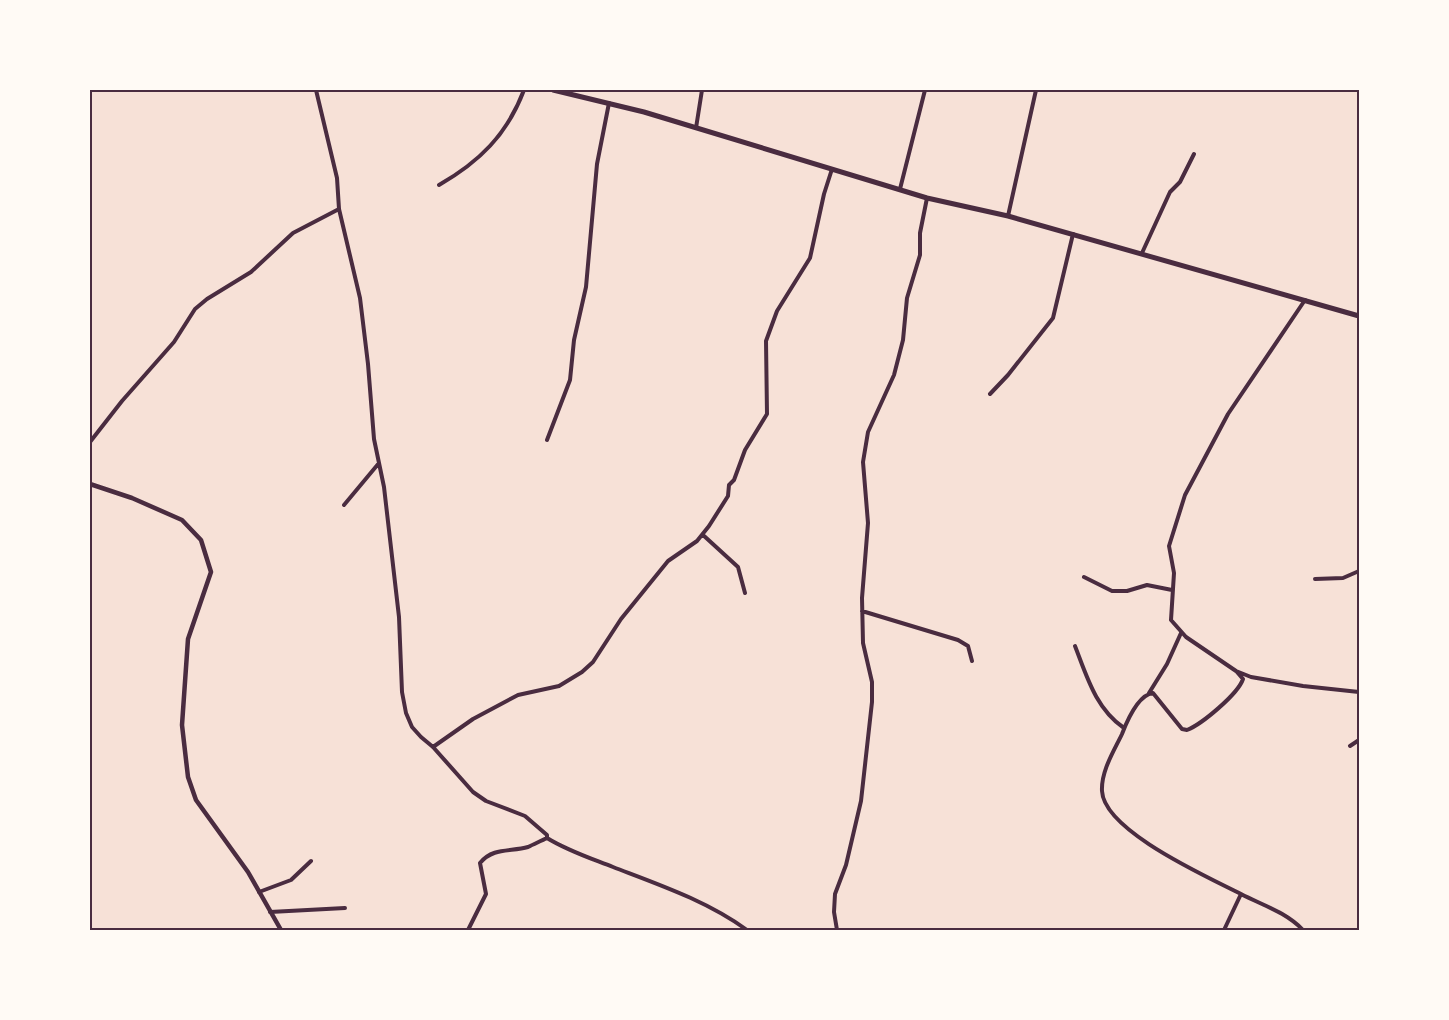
<svg xmlns="http://www.w3.org/2000/svg" width="1449" height="1020" viewBox="0 0 1449 1020" font-family="Raleway,sans-serif">
<rect width="100%" height="100%" fill="#f7e1d7"/>
<g fill="none" stroke-linecap="round" stroke-linejoin="round">
<!-- minor -->
<path stroke="#4a2c40" stroke-width="4" d="M316,90L337,178L339,209L360,298L368,364L374,439L384,487L399,617L402,692L406,713L412,727L421,737L433,747L473,792L486,801L525,816L547,835V838C568,851 590,858 613,867C660,885 707,901 747,930
M696,128L702,90
M439,185C479,162 507,135 524,90
M900,189L925,90
M1008,216L1036,90
M1142,253L1170,192L1180,182L1194,154
M1305,300L1228,414L1185,495L1169,546L1174,573L1171,620L1186,637L1236,671L1251,677L1303,686L1359,692
M990,394L1008,375L1053,318L1073,234
M547,440L570,380L574,340L586,287L597,164L609,103
M90,442L122,401L174,342L195,309L207,299L251,272L293,233L339,209
M344,505L379,463
M703,535L738,567L745,593
M1084,577L1112,591H1127L1147,585L1172,590L1173,588
M1315,579L1343,578L1359,571
M862,611L958,640L968,646L972,661
M1075,646C1087,677 1096,709 1124,728
M1237,672L1243,679C1238,694 1202,724 1187,730L1182,729L1153,693C1138,695 1127,721 1122,734C1114,751 1101,771 1102,791C1104,831 1208,877 1241,894C1262,905 1286,912 1303,930
M1149,693L1167,664L1181,633
M1350,746L1359,740
M433,747L473,719L518,695L559,686L582,672L593,662L621,619L668,561L697,541L709,526L728,496L729,485L734,480L745,450L767,414L766,341L777,311L810,258L824,194L832,169
M259,892L291,880L311,861
M270,912L345,908
M468,930L486,894L480,863C493,847 511,852 528,847C534,844 541,841 547,838
M837,930L834,912L835,894L846,865L861,801L872,702V682L863,643L862,598L868,523L863,462L868,432L894,375L903,340L907,298L920,255V233L927,198
M1224,930L1241,894"/>
<!-- tertiary -->
<path stroke="#4a2c40" stroke-width="4.5" d="M90,484L132,498L182,520L201,540L211,572L188,639L182,725L188,777L196,800L248,872L281,930"/>
<!-- secondary -->
<path stroke="#4a2c40" stroke-width="5" d="M553,90L644,112L927,198L1008,216L1359,316"/>
</g>
<!-- border -->
<rect width="1449" height="1020" fill="none" stroke="#fffaf5" stroke-width="182"/>
<rect x="91" y="91" width="1267" height="838" fill="none" stroke="#4a2c40" stroke-width="2"/>
</svg>
